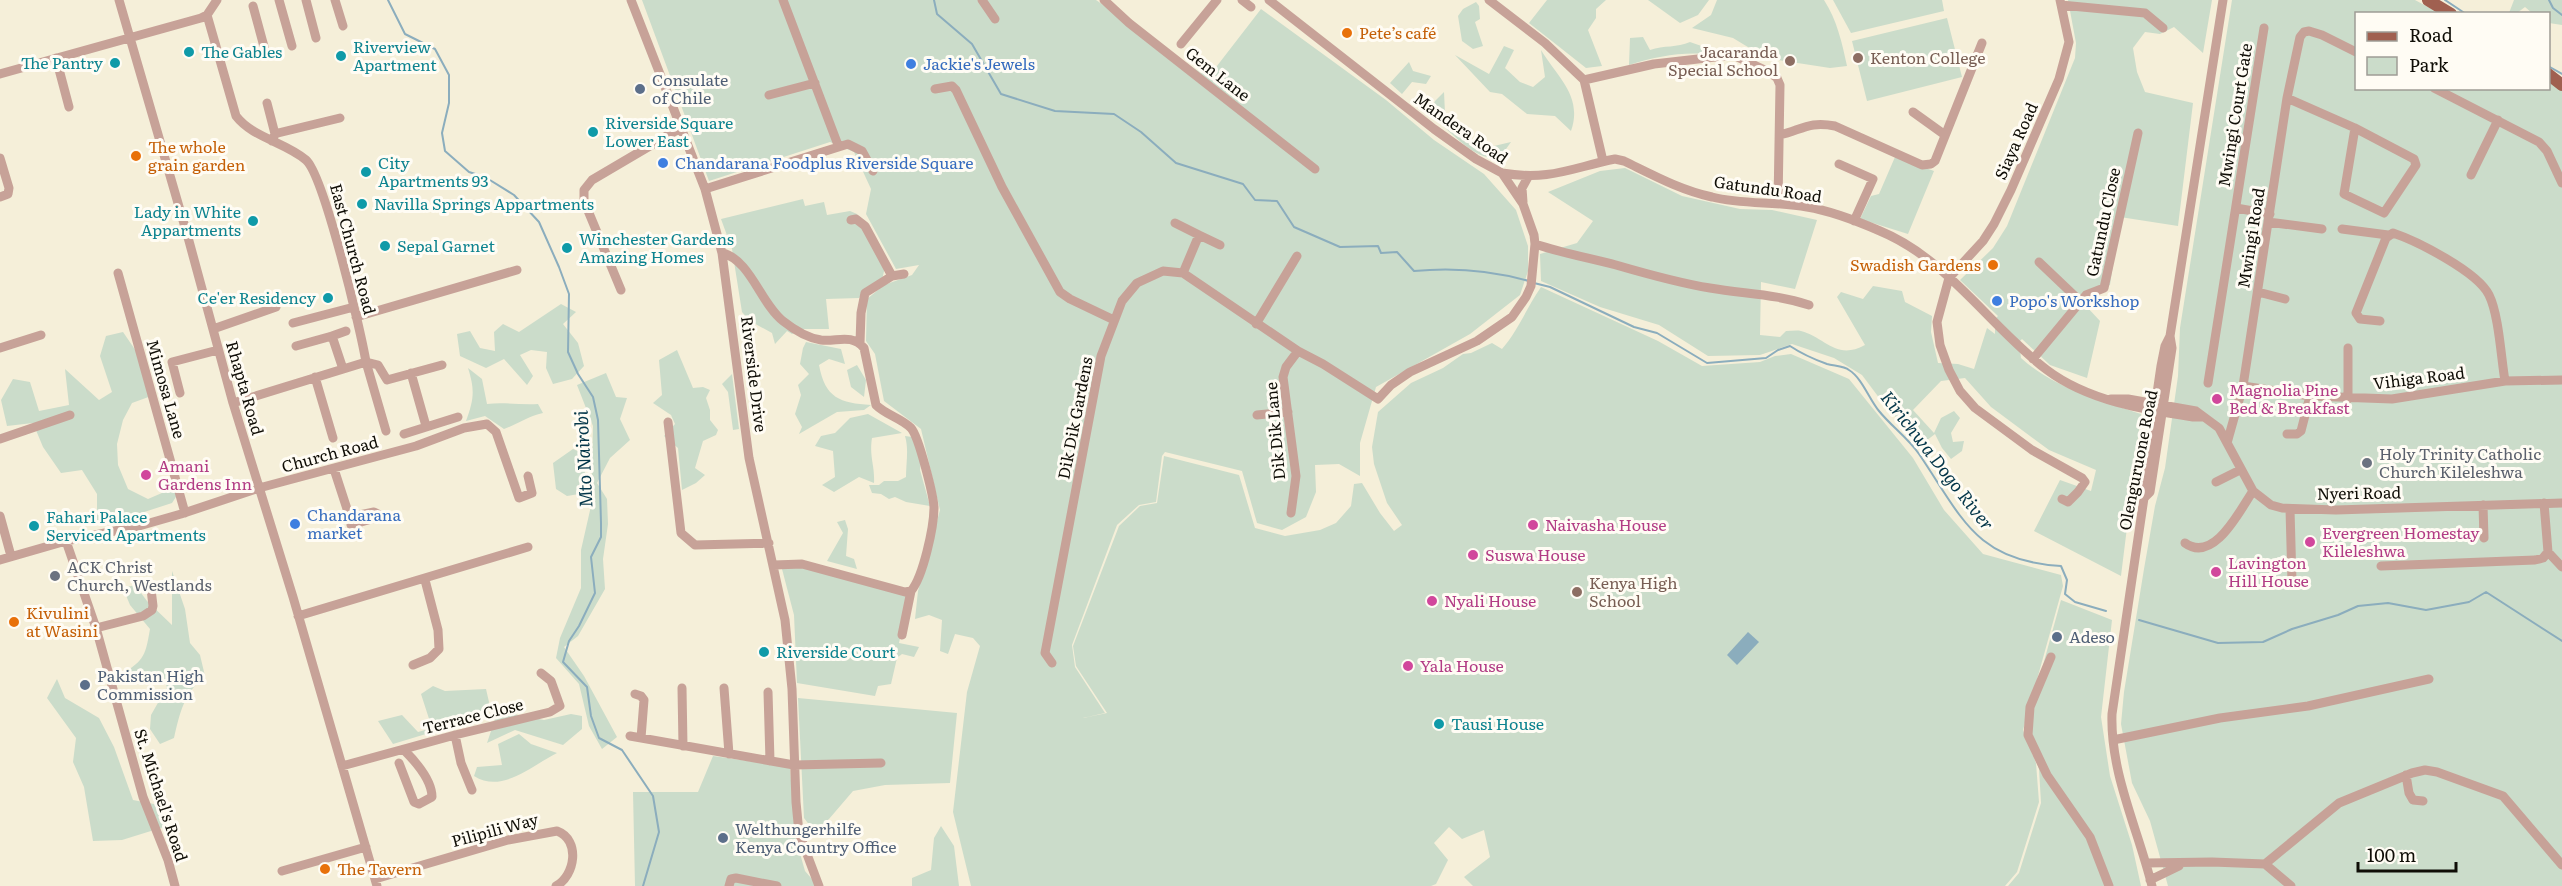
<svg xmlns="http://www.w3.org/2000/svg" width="2562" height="886" viewBox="0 0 2562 886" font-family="Literata,serif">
<rect width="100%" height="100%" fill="#f5efd9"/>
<!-- green -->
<path fill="#cbdcca" d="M642,0H1096L1201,73L1210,75L1261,9L1386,100L1434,140L1484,174L1516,210L1528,246V271L1520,295L1470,334L1376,387L1360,443V476L1339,464L1315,465L1316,492L1306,517L1282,530L1257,523L1242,471L1165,452L1162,456L1156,502L1139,505L1117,525L1072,645L1075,667L1105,713L1083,718L1107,713L1076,666L1073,646L1119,526L1140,506L1157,503L1164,456L1239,475L1255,528L1285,536L1320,530L1336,523L1351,506L1354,484L1362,483L1380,513L1394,531L1402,525L1387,503L1374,464L1372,447L1378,412L1411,383L1443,368L1463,354L1471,353L1492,343L1502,349C1518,331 1527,307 1541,287L1658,341L1702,366L1760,362L1775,356L1791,354L1849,379L1913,458L1944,510L1983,554L2061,575L2063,586L2023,730L2036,763L2039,802L2017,872L2005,886H1473L1464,877L1490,857L1484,830L1462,839L1449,827L1434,843L1448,860L1436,884L1431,886H971L953,812L967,692L980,646L973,638L955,634L948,654L940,651L942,620L929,615L915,619L918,591L940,510L921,429L884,401L875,354L866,341L867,299L884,285L912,275L919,265L896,269L866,214L871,189L854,152L830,142L709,181Z
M1547,0H1606L1596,9V18L1588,30L1602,66L1586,68L1529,23Z
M1648,0H1709L1698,15L1680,23Z
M1717,0H1824C1837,20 1842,43 1847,66L1830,68L1766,58L1733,38L1692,28L1711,15Z
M1833,0H1942L1944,11L1851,33Z
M2068,0H2212L2203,53L2174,27L2160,34L2145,32L2133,48L2137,72L2145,92L2193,103L2178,226L2120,217L2110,285L2081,296L2087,307L2100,321L2087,378L2050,365L2022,339L2019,342L2021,358C2054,388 2099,400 2141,414L2121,576L2034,531L2060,480L2091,491L2096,470L2049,450L1991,407L1965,378L1941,381L1913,410L1934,433L1941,418L1954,411L1960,418L1951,433L1953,442L1964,441L1962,451L1951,459L1942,448L1935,434L1922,444L1886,407L1862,375L1834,358L1792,344L1760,355L1708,356L1659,325L1600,307L1541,281L1540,254L1577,243L1593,221L1548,192L1600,171L1625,168L1682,196L1740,209L1772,210L1817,220L1795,289L1761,282L1760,335L1780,337L1786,331C1791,331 1797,330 1801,331C1825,337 1836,361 1865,345L1837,297L1841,292L1863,299L1873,286L1902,291L1905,302L1932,316L1931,332L1938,363L1958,364L1974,369L1987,328L1995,334V319L1998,316L1960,280L1993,248L2007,226L2075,58L2076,43Z
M2232,0H2415L2439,13L2356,14V88H2548L2549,81L2562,90V886H2168L2150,821L2132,783L2121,724L2124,692L2144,569L2155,506L2165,468L2178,376L2180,328Z
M2514,0H2562V25L2549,23L2548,14L2532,13L2525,7L2517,13H2509Z
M1476,2L1479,6L1480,19L1475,22L1483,46L1473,49L1462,41L1458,16L1463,9Z
M1947,18L1962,77L1867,101L1852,41Z
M1643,37L1650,50C1664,45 1677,48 1690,42L1710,49L1706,54C1680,52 1654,57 1629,65L1630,38Z
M1504,46L1514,50L1505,68L1520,82L1533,87L1545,77L1541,50C1558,78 1583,96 1571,131L1555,116L1527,114L1502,94L1490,92L1455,55L1489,74Z
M1409,62L1413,71L1431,76L1426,84L1412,82L1402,94L1390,83Z
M1444,92L1445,113L1465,140L1494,146L1511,142L1501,156C1497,156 1491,158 1487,157C1468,153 1443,125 1430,113L1435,101Z
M1895,157L1934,171L1908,234L1860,219L1871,196L1879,194Z
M803,199L805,206L824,202L827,215L850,211L857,214L885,267L882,280L865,290L859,298L826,299L829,329H804L792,334L787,331L775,344L772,333L750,321L742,312L732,249L721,219Z
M561,304L576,312L563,324L578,343L584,366L572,379L553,384L546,368L547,352L531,350L520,355L533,376L527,385L504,359L486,368L460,356L457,334L470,331L480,348L495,351L494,332L503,324L519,332Z
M123,332L136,351L154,395L132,403L123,420L117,444L118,465L128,489L148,499L185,483L172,503L135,515L110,518L97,525V494L82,470L61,473L43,447L33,423L7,426L1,400L13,379L30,382L39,411L69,405L65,369L99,400L112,392L100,356L106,336Z
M806,342L841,349L845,364L829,359L819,365C825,398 840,403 871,405L864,410L837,412L799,434L802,427L795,414L801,395L798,385L809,374L800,364L803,348Z
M677,350L693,388L703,387L710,390L706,398L710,410V420L718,430L716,435L703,441L695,468L705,475L696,483L682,490L678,448L664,436L675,424L671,415L653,403L662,395L659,360Z
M857,365L866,380L864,397L851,387L847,370Z
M468,368L482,379L487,404C504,402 520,405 538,404L543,413C528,416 518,424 504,429L485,416L466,421C474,399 475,390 468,368Z
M606,373L616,397L627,398L620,419L630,440L610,458L597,483L607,499L608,524L603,559L605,589L578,636L564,647L584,676L617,737L602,749L589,726L579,684L556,658L560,638L581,588V550L591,506L593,426L577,385Z
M732,374L739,429L733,430L728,392L722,384Z
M868,414L902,433L872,438C869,457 875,465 874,483L859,477L834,492L822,485L835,477L833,451L815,446L821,436L835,433L850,418Z
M905,436L912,437L921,461L920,470L930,506L906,502L895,497L889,499L881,494L872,493L869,485H879L884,481H898L906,477C906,463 909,449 905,436Z
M573,449L582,453C587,468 586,481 579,494L567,496L556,489L553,463Z
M845,520L848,529L846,556L854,559L857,569L827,561L843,533L837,522Z
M789,566H800L909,597L899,643L919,647L914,657L902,654L897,658L891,684L878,686L875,696L797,683L794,615L782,569H787Z
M172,571L185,609L190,643L200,655L205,676C184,693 180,712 174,738L160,744L150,729L151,715L167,687L162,675L117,677C143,661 145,659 150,629L130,605L123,588L135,585L147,601L172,625Z
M2061,600L2112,620L2101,717L2110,776L2132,845L2141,886H2008L2019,873L2041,803L2039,769L2025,730Z
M57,679L65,698L99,718L114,747L133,800L159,805L167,826L122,840L93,841L84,787L73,762L76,738L47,698Z
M433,686L445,691L486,689L489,702L485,716L393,744L378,721L402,715L418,732L432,728L421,694Z
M798,698L957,713L950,783L885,785L853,791L829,819L814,831L804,818Z
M513,714L544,720L571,714L582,716V729L563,745L515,730L487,743L495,719Z
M519,734L531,744L557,753C531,766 502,794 474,776L477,767L502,765L498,744Z
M713,756L790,767L795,836L805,871L818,886H635L633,792H698Z
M941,826L954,846L959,886H912V878L931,870L934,838Z"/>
<!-- water -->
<path fill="#8badbd" d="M1748,632L1759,642L1737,665L1727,655Z"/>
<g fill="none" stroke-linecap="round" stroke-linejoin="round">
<!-- stream -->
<path stroke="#8badbd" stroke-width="2" d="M388,0L405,34L435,49L449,75V103L442,133L445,151L469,172L485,177L514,195L539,222L559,267L569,294L568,352L578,374L593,397L598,420L601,523V537L591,557L595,593L579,626L569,641L563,662L587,687L591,716L599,738L622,750L653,796L659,832L643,886
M934,0L937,14L972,44L1001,94L1055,111L1114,114L1141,132L1176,163L1243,184L1255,200L1277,201L1294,227L1340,247L1378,246L1381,253L1397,252L1414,271C1454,267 1490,270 1529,281
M2445,0L2466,14
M2549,0L2553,8L2562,15
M2548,66L2562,74
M1534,283L1550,287L1634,327L1657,333L1707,363L1766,358L1778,350L1790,346C1802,354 1813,359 1827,364C1834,366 1844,366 1849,370C1862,378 1869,399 1879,411C1891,426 1908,438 1919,454C1962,517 1975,561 2061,566L2067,580L2065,594L2075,602L2106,611
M2139,620L2218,643L2263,642L2292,629L2338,615L2358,606L2388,603L2426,610L2469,602L2486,592L2562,641"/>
<!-- minor -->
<path stroke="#c7a298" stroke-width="9" d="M119,0L189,241L233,403L293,597L377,886
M279,0L292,46
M306,0L316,38
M335,0L343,26
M631,0L705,189L722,253L749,458L785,620L792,689L796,802L799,833L819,886
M783,0L838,145
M982,0L995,19
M1104,0L1129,23L1315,169
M1242,0L1251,7
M1489,0L1545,43L1584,80L1603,161
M2060,0L2069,42L2059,79L2011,190L1994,224L1983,241L1949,278L1937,322L1940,345L1949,370L1960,391L1975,408L2032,450L2082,478L2085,482L2078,492L2068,502L2062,499
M2061,5L2145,13L2163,28
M253,6L266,54
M207,15L236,116C253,138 285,142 306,160C324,176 361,331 366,362L233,403
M1181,44L1217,0
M56,58L69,107
M0,74L201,18L207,15L217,0
M1584,80L1654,64L1733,55L1769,72L1777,78L1780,85L1778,203
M2434,88L2539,142L2547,151L2562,183
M935,89L952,86L956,90L1002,187L1060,292L1070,299L1114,320
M769,95L815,83
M2287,98L2355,128L2414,159L2416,165L2384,213L2344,194L2355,128
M267,103L275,134
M1913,112L1945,135
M1780,135C1803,129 1810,121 1835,126L1922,165L1931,164L1935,161L1982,43
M272,141L275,134L278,133L340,118
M0,158L9,188L8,194L0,197
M1839,164L1873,179L1854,221
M1502,173C1550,181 1571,168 1615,159L1624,161C1653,175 1680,190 1712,197C1743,205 1775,201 1807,207C1832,211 1857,221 1880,231C1948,259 1990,327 2047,370C2088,401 2145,410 2193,417H2204
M2471,175L2498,120
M705,189L848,144L862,151L873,171
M1523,202L1522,188L1528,177
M2236,208L2270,214
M851,220L856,219L865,226L892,276
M2268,222L2322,229
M1175,223L1199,235L1183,273
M2342,229L2388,235
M1199,235L1220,245
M1535,244C1562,253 1589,258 1616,265C1647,274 1678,283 1710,288C1744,294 1776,294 1809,305
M722,253C750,259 761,304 783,321C793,329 808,338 821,340C837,342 851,333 864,348L876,405C886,415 901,418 911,428C919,437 933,494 934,507C934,527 923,577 911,591L905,592L802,564L774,565
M2039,262L2080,301
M118,273L185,513
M621,290L584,201V190L592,180L682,127
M2258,292L2285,299
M356,317L517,270
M2380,321L2360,319L2356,313L2386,238L2393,233C2417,241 2478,272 2489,295C2499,315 2501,358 2505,381
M293,323L354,307
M1256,324L1297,256
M213,329L276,307
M332,336L346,331
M860,343L861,313L865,293L892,276L904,274
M296,346L332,336L343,369
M0,348L41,335
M2348,348V399
M2033,359L2086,295L2104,288L2138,133
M411,373L426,426
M315,377L333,438
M2208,383L2264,28
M2243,386L2310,396L2392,399L2505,381L2562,380
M180,393L172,362L218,350
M2111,399H2128L2196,411L2219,428L2253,491L2271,505L2282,508L2336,510L2562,503
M1257,415L1288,412
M668,422L681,533L695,545L769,543
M386,431L366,362L378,365L387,380L442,365
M404,434L458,417
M2287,434H2297L2301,431L2310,396
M0,439L70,415
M2227,443L2243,386L2287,98L2300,37L2304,32L2309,31L2322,35L2356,52
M334,469L348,512L354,516L374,512L378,514L375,518L351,525
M2216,482L2240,470
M2144,498L2143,489L2161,366L2165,346L2170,336
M2544,503L2548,552L2562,567
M2483,505L2484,538
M2290,509L2292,582
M1291,513L1296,476L1283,377L1286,367L1298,351
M0,516L11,556
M66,541L96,628L143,797L168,860L175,886
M2185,543C2214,564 2240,510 2253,491
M0,560L66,541L139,526L181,514L259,488L416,446L464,428L487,424L496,432L519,498L532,493L528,476
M2381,566L2535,560L2543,558L2548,552
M298,616L528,547
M96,628L143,616L152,610L153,606L151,589
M902,635L911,591
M2051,657L2030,707L2028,735L2047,775L2090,837L2109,886
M1052,663L1045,653L1101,356L1122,301L1137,283L1163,271L1183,273L1298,351L1323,364L1378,399L1391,385L1410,372L1477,341L1512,317L1526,297L1531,286L1535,244L1534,235L1523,204L1502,173L1476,159L1434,129L1269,0
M413,665L430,658L439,649L438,630L425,580
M682,688L683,746
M724,688L729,754
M768,692L770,761
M635,694L641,696L644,700L641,738
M455,735L461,763L472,790
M630,736L794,765L881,763
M2113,740L2220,718L2308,706L2429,679
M399,763L414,802L419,804L432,797C432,780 416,762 404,750
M342,766L455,735L550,712L560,706L551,681L541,673
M2406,775L2409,793L2413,800L2423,801
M2147,863L2212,862L2265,864L2291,886
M2265,864L2339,803L2412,773L2425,770L2437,772L2503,796L2562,865
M282,871L366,847
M375,879L508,840L557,831C581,840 575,876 556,886
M2150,880L2179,866
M729,886L731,879L736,878L777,886
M2152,886C2138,829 2110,773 2112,714L2144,498L2150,492L2172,348L2170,336L2223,0"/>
<!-- major -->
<path stroke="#a06050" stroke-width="12" d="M2428,0L2451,14
M2548,74L2562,85"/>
</g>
<!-- markers -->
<g fill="#e8710a" stroke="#fffcf4" stroke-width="2">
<circle cx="1347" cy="33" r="6"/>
<circle cx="136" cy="156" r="6"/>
<circle cx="1993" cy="265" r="6"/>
<circle cx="14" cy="622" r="6"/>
<circle cx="325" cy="869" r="6"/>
</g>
<g fill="#0f9aa8" stroke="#fffcf4" stroke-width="2">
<circle cx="189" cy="52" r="6"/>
<circle cx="341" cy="56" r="6"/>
<circle cx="115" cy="63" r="6"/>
<circle cx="593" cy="132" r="6"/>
<circle cx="366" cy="172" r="6"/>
<circle cx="362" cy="204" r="6"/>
<circle cx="253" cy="221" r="6"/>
<circle cx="385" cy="246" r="6"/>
<circle cx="567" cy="248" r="6"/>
<circle cx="328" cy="298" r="6"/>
<circle cx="34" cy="526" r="6"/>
<circle cx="764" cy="652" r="6"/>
<circle cx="1439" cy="724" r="6"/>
</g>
<g fill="#8d6e63" stroke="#fffcf4" stroke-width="2">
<circle cx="1858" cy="58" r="6"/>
<circle cx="1790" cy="61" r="6"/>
<circle cx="1577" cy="592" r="6"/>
</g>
<g fill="#3f7fe0" stroke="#fffcf4" stroke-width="2">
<circle cx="911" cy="64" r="6"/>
<circle cx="663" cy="163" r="6"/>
<circle cx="1997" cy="301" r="6"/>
<circle cx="295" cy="524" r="6"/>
</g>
<g fill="#5c6f8a" stroke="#fffcf4" stroke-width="2">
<circle cx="640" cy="89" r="6"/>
<circle cx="2057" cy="637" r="6"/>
<circle cx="85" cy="685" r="6"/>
<circle cx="723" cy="838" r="6"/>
</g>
<g fill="#d1479c" stroke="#fffcf4" stroke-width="2">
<circle cx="2217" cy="399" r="6"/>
<circle cx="146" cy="475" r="6"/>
<circle cx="1533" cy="525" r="6"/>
<circle cx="2310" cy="542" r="6"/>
<circle cx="1473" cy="555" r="6"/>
<circle cx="2216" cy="572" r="6"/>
<circle cx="1432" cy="601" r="6"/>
<circle cx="1408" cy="666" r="6"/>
</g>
<g fill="#6b7280" stroke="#fffcf4" stroke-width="2">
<circle cx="2367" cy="463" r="6"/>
<circle cx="55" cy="576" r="6"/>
</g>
<g text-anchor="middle" stroke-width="6" stroke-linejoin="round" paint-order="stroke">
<!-- food labels -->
<g font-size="16" fill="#c56008" stroke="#fffcf4" text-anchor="start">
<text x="1359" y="39">Pete’s café</text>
<text x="148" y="153">The whole<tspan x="148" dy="18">grain garden</tspan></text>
<text x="1981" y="271" text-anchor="end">Swadish Gardens</text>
<text x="26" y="619">Kivulini<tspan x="26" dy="18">at Wasini</tspan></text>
<text x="337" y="875">The Tavern</text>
</g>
<!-- culture labels -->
<g font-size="16" fill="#0d838f" stroke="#fffcf4" text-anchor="start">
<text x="353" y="53">Riverview<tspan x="353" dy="18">Apartment</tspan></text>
<text x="201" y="58">The Gables</text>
<text x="103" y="69" text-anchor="end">The Pantry</text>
<text x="605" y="129">Riverside Square<tspan x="605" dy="18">Lower East</tspan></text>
<text x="378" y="169">City<tspan x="378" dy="18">Apartments 93</tspan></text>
<text x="374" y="210">Navilla Springs Appartments</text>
<text x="241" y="218" text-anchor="end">Lady in White<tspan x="241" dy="18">Appartments</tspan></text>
<text x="579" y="245">Winchester Gardens<tspan x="579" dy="18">Amazing Homes</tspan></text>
<text x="397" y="252">Sepal Garnet</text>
<text x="316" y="304" text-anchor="end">Ce'er Residency</text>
<text x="46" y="523">Fahari Palace<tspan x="46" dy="18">Serviced Apartments</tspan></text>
<text x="776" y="658">Riverside Court</text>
<text x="1451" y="730">Tausi House</text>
</g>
<!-- education labels -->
<g font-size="16" fill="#785e54" stroke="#fffcf4" text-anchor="start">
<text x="1778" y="58" text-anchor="end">Jacaranda<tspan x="1778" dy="18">Special School</tspan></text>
<text x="1870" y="64">Kenton College</text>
<text x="1589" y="589">Kenya High<tspan x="1589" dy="18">School</tspan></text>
</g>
<!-- shop labels -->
<g font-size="16" fill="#366cbe" stroke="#fffcf4" text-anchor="start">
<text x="923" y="70">Jackie's Jewels</text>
<text x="675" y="169">Chandarana Foodplus Riverside Square</text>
<text x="2009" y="307">Popo's Workshop</text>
<text x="307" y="521">Chandarana<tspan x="307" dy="18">market</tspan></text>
</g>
<!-- street labels -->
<g font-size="16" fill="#0f0d06" stroke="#fffcf4">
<text transform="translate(1218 74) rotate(38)" y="6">Gem Lane</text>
<text transform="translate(2235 115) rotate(-81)" y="6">Mwingi Court Gate</text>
<text transform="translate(1461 128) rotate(35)" y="6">Mandera Road</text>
<text transform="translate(2016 141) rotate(-66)" y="6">Siaya Road</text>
<text transform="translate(1768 189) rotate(8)" y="6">Gatundu Road</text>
<text transform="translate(2103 222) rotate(-78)" y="6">Gatundu Close</text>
<text transform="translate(2251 238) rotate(-81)" y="6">Mwingi Road</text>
<text transform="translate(353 249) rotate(75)" y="6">East Church Road</text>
<text transform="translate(754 374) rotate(83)" y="6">Riverside Drive</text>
<text transform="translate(2419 378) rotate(-7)" y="6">Vihiga Road</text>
<text transform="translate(245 388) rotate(74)" y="6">Rhapta Road</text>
<text transform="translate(166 389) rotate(74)" y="6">Mimosa Lane</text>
<text transform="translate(1075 418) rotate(-79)" y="6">Dik Dik Gardens</text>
<text transform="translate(1275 431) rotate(-95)" y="6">Dik Dik Lane</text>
<text transform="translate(330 454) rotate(-15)" y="6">Church Road</text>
<text transform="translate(2138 460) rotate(-79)" y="6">Olenguruone Road</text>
<text transform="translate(2359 493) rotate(-1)" y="6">Nyeri Road</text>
<text transform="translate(473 716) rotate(-14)" y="6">Terrace Close</text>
<text transform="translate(161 795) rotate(72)" y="6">St. Michael's Road</text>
<text transform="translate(495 830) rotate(-15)" y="6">Pilipili Way</text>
</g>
<!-- service labels -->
<g font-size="16" fill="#4e5e75" stroke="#fffcf4" text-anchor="start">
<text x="652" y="86">Consulate<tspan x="652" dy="18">of Chile</tspan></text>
<text x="2069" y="643">Adeso</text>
<text x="97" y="682">Pakistan High<tspan x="97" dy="18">Commission</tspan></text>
<text x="735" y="835">Welthungerhilfe<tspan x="735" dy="18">Kenya Country Office</tspan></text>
</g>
<!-- hotel labels -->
<g font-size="16" fill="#b23c85" stroke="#fffcf4" text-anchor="start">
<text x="2229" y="396">Magnolia Pine<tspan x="2229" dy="18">Bed &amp; Breakfast</tspan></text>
<text x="158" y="472">Amani<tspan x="158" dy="18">Gardens Inn</tspan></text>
<text x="1545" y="531">Naivasha House</text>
<text x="2322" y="539">Evergreen Homestay<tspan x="2322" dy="18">Kileleshwa</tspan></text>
<text x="1485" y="561">Suswa House</text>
<text x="2228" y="569">Lavington<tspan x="2228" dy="18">Hill House</tspan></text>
<text x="1444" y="607">Nyali House</text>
<text x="1420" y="672">Yala House</text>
</g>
<!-- worship labels -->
<g font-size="16" fill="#5b616d" stroke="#fffcf4" text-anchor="start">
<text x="2379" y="460">Holy Trinity Catholic<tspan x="2379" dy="18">Church Kileleshwa</tspan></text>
<text x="67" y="573">ACK Christ<tspan x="67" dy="18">Church, Westlands</tspan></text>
</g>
<!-- water labels -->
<g font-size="18" font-style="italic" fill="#043649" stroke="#fffcf4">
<text transform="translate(584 459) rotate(-93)" y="6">Mto Nairobi</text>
<text transform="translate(1937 461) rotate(52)" y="6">Kirichwa Dogo River</text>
</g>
</g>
<!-- legend -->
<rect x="2355" y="12" width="195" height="78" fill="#fffcf4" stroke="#9f9c95" stroke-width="1.5"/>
<rect x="2367" y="32" width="30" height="9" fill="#a06050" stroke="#9f9c95" stroke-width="1.5"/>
<text x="2409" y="42" font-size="18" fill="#0f0d06">Road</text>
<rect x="2367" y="57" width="30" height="18" fill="#cbdcca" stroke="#9f9c95" stroke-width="1.5"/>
<text x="2409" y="72" font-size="18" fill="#0f0d06">Park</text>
<!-- scale -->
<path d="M2358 862v9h98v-9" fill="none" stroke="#0f0d06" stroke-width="3"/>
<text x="2367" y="862" font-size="18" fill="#0f0d06" stroke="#fffcf4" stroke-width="4.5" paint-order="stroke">100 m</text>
</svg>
